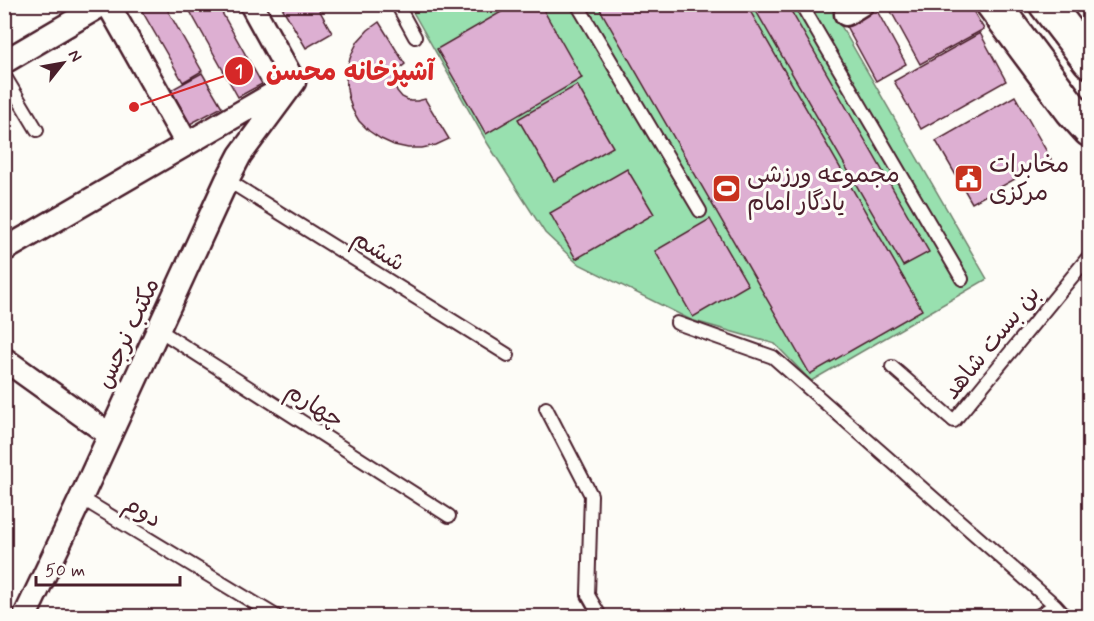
<svg xmlns="http://www.w3.org/2000/svg" width="1094" height="621" viewBox="0 0 1094 621" font-family="Mynerve,'Playpen Sans Arabic',sans-serif">
<rect width="100%" height="100%" fill="#fdfcf7"/>
<filter id="ink" filterUnits="userSpaceOnUse"><feTurbulence type="fractalNoise" baseFrequency=".0167" numOctaves="2"/><feDisplacementMap in="SourceGraphic" scale="12" xChannelSelector="R" yChannelSelector="G"/><feConvolveMatrix kernelMatrix="1 2 1 2 8 2 1 2 1" color-interpolation-filters="sRGB"/></filter>
<g filter="url(#ink)">
<!-- green -->
<path fill="#98e0af" stroke="#71806d" stroke-width="1.5" d="M409,5H829L987,279L811,381L775,344L691,320L577,263L545,233L488,144Z"/>
<!-- building -->
<path fill="#ddafd2" stroke="#4a1f2b" stroke-width="1.5" d="M138,4H164L202,71L183,82Z
M186,4H217L262,84L238,97Z
M280,4H316L332,33L306,48Z
M515,4H540L582,78L486,134L437,49Z
M597,4H746L922,310L810,374Z
M752,4H769L772,10L781,4H787L929,252L903,266Z
M887,4H969L984,29L920,64Z
M876,9L906,64L876,81L846,26Z
M379,22L405,64L399,69L395,76V84L397,91L402,97L410,101H417L425,99L449,139L436,145L422,148H408L394,145L381,139L369,131L359,121L352,109L348,95L346,81L347,67L352,53L358,41L368,30Z
M980,33L1006,81L921,129L894,81Z
M202,73L222,107L190,124L171,90Z
M577,85L613,147L554,181L518,119Z
M1015,96L1051,159L972,203L936,141Z
M627,169L654,214L576,259L550,213Z
M710,219L748,285L693,317L655,251Z"/>
<g fill="none" stroke-linecap="round" stroke-linejoin="round">
<defs>
<path id="service" d="M397,4L415,37
M577,4L700,211
M801,4L962,279
M4,75L37,130
M227,180L508,355
M677,323L773,357L1055,605L1065,616
M159,330L449,516
M892,367L954,421L1090,255
M546,408L591,495L588,595L600,616
M81,498L276,616
M1038,616L1055,605"/>
<path id="minor" d="M108,4L187,144
M251,4L294,82
M846,14L862,4
M4,62L103,4
M4,250L285,87
M4,359L110,435
M25,616L81,498L227,180L240,155L294,82"/>
<path id="primary" d="M993,4L1072,110L1090,130"/>
<path id="trunk" d="M1046,4L1090,61"/>
</defs>
<!-- service casing -->
<use href="#service" stroke="#4a1f2b" stroke-width="16"/>
<!-- minor casing -->
<use href="#minor" stroke="#4a1f2b" stroke-width="27"/>
<!-- primary casing -->
<use href="#primary" stroke="#4a1f2b" stroke-width="38"/>
<!-- trunk casing -->
<use href="#trunk" stroke="#4a1f2b" stroke-width="38"/>
<!-- service -->
<use href="#service" stroke="#fdfcf7" stroke-width="12"/>
<!-- minor -->
<use href="#minor" stroke="#fdfcf7" stroke-width="22"/>
<!-- primary -->
<use href="#primary" stroke="#fdfcf7" stroke-width="33"/>
<!-- trunk -->
<use href="#trunk" stroke="#fdfcf7" stroke-width="33"/>
</g>
</g>
<!-- icons -->
<defs>
<symbol id="civic-square" viewBox="-11 -11 22 22"><rect x="-9" y="-9" width="18" height="18" rx="4" fill="#c8321e" stroke="#fdfcf7"/><path d="M-.6-6.5H3V-4.5H.6V-3L4-1V1h2V6H-6V1h2V-1L-.6-3ZM-1.2 2.5V6h2.4V2.5Z" fill="#fff"/></symbol>
<symbol id="stadium-square" viewBox="-11 -11 22 22"><rect x="-9" y="-9" width="18" height="18" rx="4" fill="#c8321e" stroke="#fdfcf7"/><path d="M0-5a6.5 5 0 1 0 0 10a6.5 5 0 1 0 0-10ZM-3.5-1.8h7v3.6h-7Z" fill="#fff"/></symbol>
</defs>
<g fill-rule="evenodd">
<use href="#civic-square" x="952" y="162" width="33" height="33"/>
<use href="#stadium-square" x="710" y="172" width="33" height="33"/>
</g>
<g text-anchor="middle" stroke-width="6" stroke-linejoin="round" paint-order="stroke">
<!-- poi labels -->
<g font-size="24" fill="#4a1f2b" stroke="#fdfcf7" text-anchor="start">
<text x="989" y="172">مخابرات<tspan x="989" dy="28">مرکزی</tspan></text>
<text x="747" y="182">مجموعه ورزشی<tspan x="747" dy="28">یادگار امام</tspan></text>
</g>
<!-- street labels -->
<g font-size="24" fill="#4a1f2b" stroke="#fdfcf7">
<text transform="translate(379 250) rotate(32)" y="8">ششم</text>
<text transform="translate(127 333) rotate(-65)" y="8">مکتب نرجس</text>
<text transform="translate(991 342) rotate(-51)" y="8">بن بست شاهد</text>
<text transform="translate(315 405) rotate(33)" y="8">چهارم</text>
<text transform="translate(143 511) rotate(31)" y="8">دوم</text>
</g>
</g>
<!-- callouts -->
<path fill="none" stroke="#d62828" stroke-width="2" d="M134 107L239 71"/>
<g fill="#d62828" stroke="#fdfcf7" stroke-width="2">
<circle cx="134" cy="107" r="6"/>
<circle cx="239" cy="71" r="15"/>
</g>
<g font-size="18" text-anchor="middle" font-weight="bold" fill="#fff">
<text x="239" y="77">1</text>
</g>
<g font-size="26" text-anchor="middle" font-weight="bold" fill="#d62828" stroke="#fdfcf7" stroke-width="6" stroke-linejoin="round" paint-order="stroke">
<text x="350" y="80">آشپزخانه محسن</text>
</g>
<!-- margin -->
<rect width="1094" height="621" fill="none" stroke="#fdfcf7" stroke-width="24"/>
<rect x="12" y="12" width="1070" height="597" fill="none" stroke="#4a1f2b" stroke-width="2" filter="url(#ink)"/>
<!-- north arrow -->
<g transform="translate(63 63) rotate(59)" stroke="#fdfcf7" stroke-width="4.5" paint-order="stroke">
<path d="M0-4.5L10 22L0 15L-10 22Z" fill="#4a1f2b"/>
<text y="-9" font-size="16" font-weight="bold" text-anchor="middle" fill="#4a1f2b">N</text>
</g>
<!-- scale -->
<path d="M36 576v9h144v-9" fill="none" stroke="#4a1f2b" stroke-width="3"/>
<text x="45" y="576" font-size="18" fill="#4a1f2b" stroke="#fdfcf7" stroke-width="4.5" paint-order="stroke">50 m</text>
</svg>
